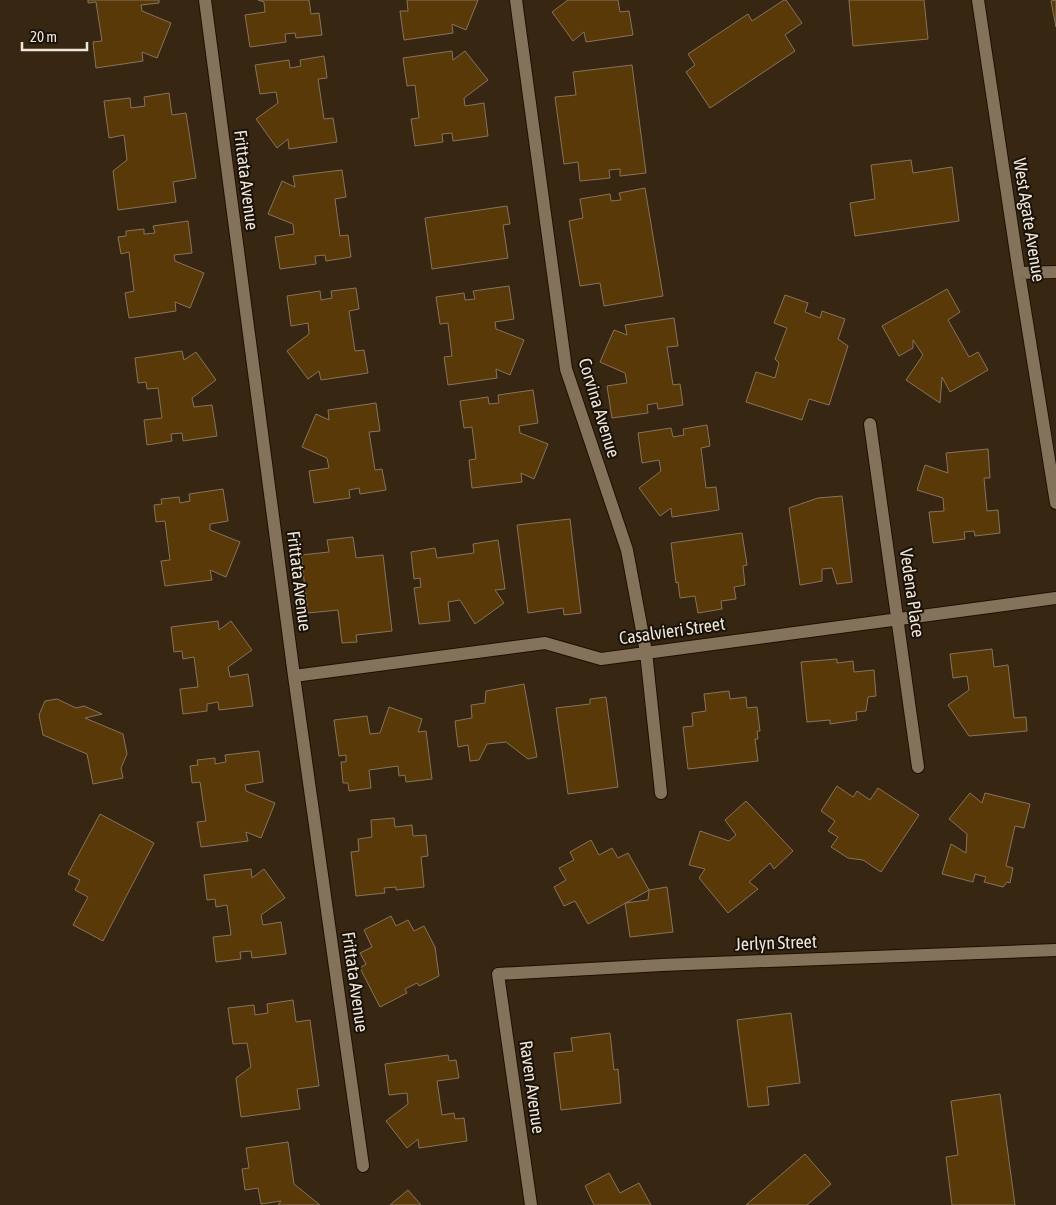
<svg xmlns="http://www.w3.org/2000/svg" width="1056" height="1205" viewBox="0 0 1056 1205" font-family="'Asap Condensed',sans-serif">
<rect width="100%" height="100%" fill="#372712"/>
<!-- building -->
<path fill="#593907" stroke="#86735c" d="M88,0H159V3L141,5L142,11L171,23L157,58L142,52L143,61L96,68L93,42L102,41L96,2L88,3Z
M258,0H309L311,14L319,13L322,35L296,38L295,33L285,34L286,42L250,47L245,15L265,12L264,2Z
M407,0H478L466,30L452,24L453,33L404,40L400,11H408Z
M568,0H618L620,12L629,11L633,35L586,42L584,32L573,41L552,12Z
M784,0H786L802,23L785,35L795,51L710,108L686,72L695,65L688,54L748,14L752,21Z
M849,0H924L928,39L853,46Z
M1056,0V27L1051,1Z
M452,51L453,60L465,51L488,80L464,98L465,106L484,103L488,136L453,141L452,133L442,134L443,142L415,146L411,119L419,118L415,85L407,86L403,58Z
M324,56L327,78L318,79L324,119L333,118L337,142L289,149L288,139L277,148L256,119L278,103L276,92L260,94L255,65L289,60L290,68L301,66L300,60Z
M632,65L646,173L620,176V169L609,170L610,178L580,181L578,162L564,164L555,97L576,95L573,72Z
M169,93L172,115L186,113L196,178L173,182L176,202L118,210L113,171L127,160L124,135L109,138L104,101L130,98L131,108L145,106L144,97Z
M911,160L913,173L952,167L959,221L855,236L850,203L875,199L871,165Z
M342,170L346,197L335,199L340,236L348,235L351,257L326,261L325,255L315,256L316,264L280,269L275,237L294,234L293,224L268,214L282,181L295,187L293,176Z
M645,188L663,296L604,306L600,283L580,286L569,221L583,218L580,199L610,194L611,201L621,200L619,193Z
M507,206L510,224L503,225L508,258L432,269L425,218Z
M188,221L192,253L174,255L175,261L204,273L190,308L175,302L176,311L129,318L125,293L134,291L129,252L121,254L118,237L126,236V231L144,229V234L155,233L153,226Z
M509,286L514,319L495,322L496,329L524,340L510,375L496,369L497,378L448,385L444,357L452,356L448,323L440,324L436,297L464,293L465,300L475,299L473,291Z
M356,288L359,309L349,311L355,351L364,350L368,373L321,380L319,371L308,379L287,351L309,334L308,323L291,326L287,296L320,291L321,300L332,298L331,291Z
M947,289L960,312L948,320L969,357L978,352L988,370L950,392L942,377L940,403L906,380L923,355L913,340V348L899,356L882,326Z
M785,295L808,303L805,312L820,318L822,311L845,319L838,339L848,346L829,405L809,399L802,420L746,402L756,372L775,378L779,363L775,359L787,328L774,323Z
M674,318L678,346L667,347L673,385L680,384L683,405L658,409L657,403L647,405L648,413L612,418L607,386L627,383L625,373L600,362L614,330L627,335L625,325Z
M182,351L184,360L196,352L216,380L192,398L194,407L212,405L217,436L183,441L182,433L171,434L172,441L147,445L144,420L162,418L158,388L147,389L146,382L138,383L135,358Z
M533,390L538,423L519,426L520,433L548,444L534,479L521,473L522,482L472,488L469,460L476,459L472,427L464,428L460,401L488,397L489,404L499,403L498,395Z
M376,403L380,431L369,432L375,470L382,469L386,490L360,494L359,488L349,490L350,498L314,503L309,471L329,468L327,458L302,447L316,414L329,420L328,410Z
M707,425L710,446L701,448L706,488L716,487L719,510L672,517L671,508L660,516L639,488L661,471L659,460L642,463L638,433L671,428L673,437L684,435L683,429Z
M988,449L990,478H984L987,511L998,510L1000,533L975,536L974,531L964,532L965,539L933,543L929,512L944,511L943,498L917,490L925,465L948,473L946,453Z
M223,489L228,521L210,524V530L240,542L226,577L210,570L212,580L165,586L161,561L170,560L165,521L156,522L154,505L162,504L161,499L179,497L180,503L190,501L189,494Z
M842,496L852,582L837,584L832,568L822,569V581L800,585L789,508L818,498Z
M570,519L581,613L564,615L563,608L528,613L517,525Z
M742,533L747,565L743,566L745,585L734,587L736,599L721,601L722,609L698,613L695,596L680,598L678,582L676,583L671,543Z
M353,537L356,558L383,555L392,631L356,635L357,642L342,643L338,610L308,613L301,555L329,552L327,540Z
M498,540L505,589L495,590L504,603L475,624L460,600L448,602L450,621L419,624L414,588L421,587L420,578L414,579L411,552L435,548L437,558L474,553L473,544Z
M218,621L219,630L231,621L252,650L228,667L230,677L248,674L253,706L219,710L218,702L207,704V711L183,714L180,689L198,687L194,657L183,659L182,651L174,652L171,627Z
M992,649L994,667L1008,665L1014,718L1026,717L1027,731L969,736L948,705L969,690L967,676L953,678L950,654Z
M837,659V663L853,661L854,672L874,670L876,696L868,697L866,711L856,712L857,720L830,724V720L807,722L801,662Z
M524,684L537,757L528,759L506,742L487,744L479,760L470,761L468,745L458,747L455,721L472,718L471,705L485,703L486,691Z
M729,691L730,699L746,697L747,708L757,707L760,731H757L758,739H755L758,761L688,769L683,727L693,726L692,713L706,711L704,694Z
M606,697L618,787L568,794L556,708L590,704V699Z
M57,699L76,708L84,706L102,714L85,718L123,734L127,754L121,768L123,778L93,784L87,754L43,735L39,715L45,701Z
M389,707L422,719L418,732L426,731L432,779L406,782L405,775L399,776L398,766L369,770L371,788L349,791L348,783H343L341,762H346V755L339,756L334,720L367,716L370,734L380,733Z
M259,751L263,782L245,785L246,791L275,803L261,838L246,832L248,841L201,847L197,822L206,821L200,782L192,783L190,766L198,765L197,760L215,758V764L226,762L225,755Z
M837,786L853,797L857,791L870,800L878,788L919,815L881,872L863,860L848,858L831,847L838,837L828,831L835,821L821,811Z
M970,793L982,803L985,793L1030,804L1024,828L1015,826L1006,866L1013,868L1010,883L1007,882L1003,887L984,882L986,877L975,874L973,882L942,874L951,844L966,853L967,834L949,819Z
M746,801L793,851L774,869L770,863L749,882L758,889L728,913L699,878L705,869L689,865L700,831L729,841L736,835L725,820Z
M100,814L154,843L103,941L73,925L88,897L75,890L80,880L68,874Z
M394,818L395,827L412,825L413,836L426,835L428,856L421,857L424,887L396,890V887L384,888L385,893L356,896L351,852L359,851L358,839L372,837L371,820Z
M591,840L599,855L612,848L618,858L628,853L649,890L588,924L575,901L564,906L554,887L566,880L559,868L574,860L570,852Z
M251,869L252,878L264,869L285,898L261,915L263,925L281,922L286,954L252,958L251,951L240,952L241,959L216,962L213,937L231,935L227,905L216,907L215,899L207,900L204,875Z
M667,887L673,932L630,937L625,903L648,900L649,890Z
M391,916L396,926L408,920L414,931L424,926L435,947L439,976L419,986L417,983L405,989L407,993L380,1007L360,968L366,964L360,953L372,947L364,930Z
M293,1000L296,1022L310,1020L319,1086L297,1089L300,1109L241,1117L236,1078L251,1067L247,1043L233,1044L228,1008L254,1005L255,1015L268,1013L267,1004Z
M791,1013L800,1083L767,1087L769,1105L748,1107L737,1020Z
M610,1033L614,1070L618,1069L621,1103L561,1110L554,1053L573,1051L571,1038Z
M448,1055L449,1061L456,1060L459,1078L437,1081L442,1115L454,1113L455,1119L464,1118L467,1141L419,1148L418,1139L407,1148L386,1121L408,1104L407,1093L389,1095L385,1064Z
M1000,1094L1015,1205H952L946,1157L958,1155L951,1101Z
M288,1142L294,1184L320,1205H278L281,1201L261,1204L258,1188L245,1190L242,1169L249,1168L246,1148Z
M805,1154L831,1184L807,1205H746Z
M609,1173L620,1193L639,1183L651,1205H594L585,1186Z
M408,1190L421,1205H390Z"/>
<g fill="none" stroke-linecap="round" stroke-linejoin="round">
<defs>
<path id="street" d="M205,0L294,676L363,1166
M516,0L566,369L627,550L646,652L661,793
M978,0L1019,273L1056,503
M1019,273L1056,272
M870,424L918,767
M294,676L545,643L601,659L1056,598
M531,1205L498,974L662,965L1056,950"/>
</defs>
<!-- street casing -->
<use href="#street" stroke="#1e1000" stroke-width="14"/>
<!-- street -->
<use href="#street" stroke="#85725a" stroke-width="12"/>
</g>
<g text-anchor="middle" stroke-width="4" stroke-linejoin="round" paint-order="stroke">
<!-- street labels -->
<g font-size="18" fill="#efe5d8" stroke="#191209">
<text transform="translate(246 180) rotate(83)" y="6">Frittata Avenue</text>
<text transform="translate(1029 220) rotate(81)" y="6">West Agate Avenue</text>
<text transform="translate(599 408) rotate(73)" y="6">Corvina Avenue</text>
<text transform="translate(299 581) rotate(83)" y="6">Frittata Avenue</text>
<text transform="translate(912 593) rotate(82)" y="6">Vedena Place</text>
<text transform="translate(672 631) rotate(-8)" y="6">Casalvieri Street</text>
<text transform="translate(776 943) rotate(-2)" y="6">Jerlyn Street</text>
<text transform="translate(355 982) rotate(82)" y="6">Frittata Avenue</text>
<text transform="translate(532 1087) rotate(82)" y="6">Raven Avenue</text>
</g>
</g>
<!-- scale -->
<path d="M22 42v8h65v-8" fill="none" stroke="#efe5d8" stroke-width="2.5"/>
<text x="30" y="42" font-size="15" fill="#efe5d8" stroke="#191209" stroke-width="4" paint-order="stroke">20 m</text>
</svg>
